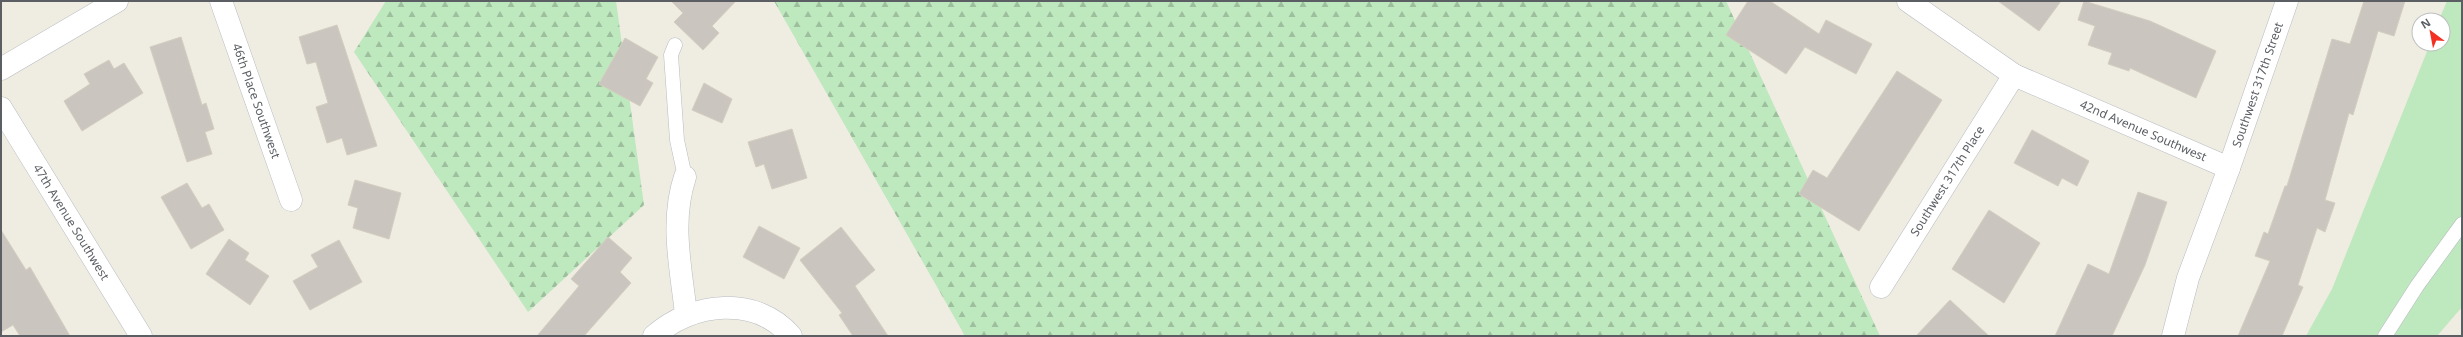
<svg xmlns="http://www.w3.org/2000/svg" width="2463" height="337" viewBox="0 0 2463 337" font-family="'Noto Sans',sans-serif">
<defs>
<pattern id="forest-firs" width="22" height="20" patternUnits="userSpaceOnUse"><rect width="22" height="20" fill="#bee8bd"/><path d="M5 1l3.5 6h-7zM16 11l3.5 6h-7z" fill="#9dbf9d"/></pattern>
</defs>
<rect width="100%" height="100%" fill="#efece2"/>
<!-- grass -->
<path fill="#bee8bd" d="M2447,1H2462V307L2437,336H2306L2332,289L2430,44H2443V20H2439Z"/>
<!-- forest -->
<path fill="url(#forest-firs)" d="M386,1H616L644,205L528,312L354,52Z
M774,1H1726L1880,336H965Z"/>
<!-- building -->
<path fill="#cac6bf" stroke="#d4cdc0" d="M671,1H736L712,26L719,33L703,50L674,22L683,13Z
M1748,1H1770L1819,34L1826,20L1872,44L1856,74L1805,47L1786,74L1726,35Z
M1998,1H2061L2039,31Z
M2084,1L2150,21L2216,51L2196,98L2130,68L2129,71L2108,64L2112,53L2088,45L2095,26L2078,20Z
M2364,1H2405L2394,36L2378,31L2353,115L2349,113L2325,200L2335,203L2325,232L2317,228L2298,285L2303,287L2282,336H2238L2270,261L2255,256L2264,232L2268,234L2285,186H2287L2332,39L2350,44Z
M337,25L377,146L347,155L342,138L327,143L316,107L328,103L316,62L307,64L299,37Z
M181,37L202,105L206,103L214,129L205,132L212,154L187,162L150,47Z
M625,38L658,57L646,79L653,83L640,106L599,84Z
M109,60L114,69L124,63L143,93L82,131L64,101L90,84L84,74Z
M1897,71L1942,100L1859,231L1799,194L1813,170L1827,178Z
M704,83L732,99L722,123L692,110Z
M792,129L807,178L772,189L764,164L756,167L748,142Z
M2032,130L2089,161L2077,186L2062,178L2058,186L2014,163Z
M355,180L401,193L389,239L353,228L358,208L348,205Z
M187,183L202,208L209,204L224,230L191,249L161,197Z
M2138,192L2167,202L2145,265L2112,336H2055L2088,264L2109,274Z
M1989,210L2040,243L2004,303L1952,269Z
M759,226L800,248L784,279L743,257Z
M841,227L875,270L855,286L888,336H853L839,315L842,313L800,260Z
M1,230L26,270L30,267L70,336H20L13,325L1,332Z
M608,237L632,258L620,272L631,283L584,336H537L579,286L571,279Z
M229,239L249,253L245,260L269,276L250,305L206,274Z
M339,240L362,282L310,310L293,281L318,267L311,255Z
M1950,300L1989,336H1916Z"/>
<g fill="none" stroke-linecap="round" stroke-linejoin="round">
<defs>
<path id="lane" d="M675,45L671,55L677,140L685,177
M2385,336L2417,286L2462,224"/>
<g id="street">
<path id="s1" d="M221,1L291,200"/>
<path id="s2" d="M1908,1L2014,75L2229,168L2188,278L2173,336"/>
<path d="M1,69L117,1"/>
<path id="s3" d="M2229,168L2287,1"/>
<path d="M685,177C670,222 681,268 686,314"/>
<path id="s4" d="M1881,287L2014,75"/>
<path d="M654,336C692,302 756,295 791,336"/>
</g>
<g id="secondary">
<path id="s5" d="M1,108L141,336"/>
</g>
</defs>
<!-- lane casing -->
<use href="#lane" stroke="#b8bbc0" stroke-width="15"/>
<!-- street casing -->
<use href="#street" stroke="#b8bbc0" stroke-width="23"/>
<!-- secondary casing -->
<use href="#secondary" stroke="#b8bcc2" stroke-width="23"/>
<!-- lane -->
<use href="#lane" stroke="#fff" stroke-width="14"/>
<!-- street -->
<use href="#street" stroke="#fff" stroke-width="22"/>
<!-- secondary -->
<use href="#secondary" stroke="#fff" stroke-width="22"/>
</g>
<g text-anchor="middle" stroke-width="3.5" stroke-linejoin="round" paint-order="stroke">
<!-- street labels -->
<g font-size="12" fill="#5b5f64" stroke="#fff">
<text dy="4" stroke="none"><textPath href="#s3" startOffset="88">Southwest 317th Street</textPath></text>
<text dy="4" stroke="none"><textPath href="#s1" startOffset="106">46th Place Southwest</textPath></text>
<text dy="4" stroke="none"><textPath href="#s2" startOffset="270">42nd Avenue Southwest</textPath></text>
<text dy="4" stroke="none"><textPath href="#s4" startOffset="125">Southwest 317th Place</textPath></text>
<text dy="4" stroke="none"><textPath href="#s5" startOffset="134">47th Avenue Southwest</textPath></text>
</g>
</g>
<!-- border -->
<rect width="2463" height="337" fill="none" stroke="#5b5f64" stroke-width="4"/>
<!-- north arrow -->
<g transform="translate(2431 32) rotate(328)"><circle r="19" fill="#ffffff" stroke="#bdbfc1"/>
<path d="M0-3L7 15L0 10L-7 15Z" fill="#f42f23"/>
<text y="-6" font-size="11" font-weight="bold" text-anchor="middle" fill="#5b5f64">N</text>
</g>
</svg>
